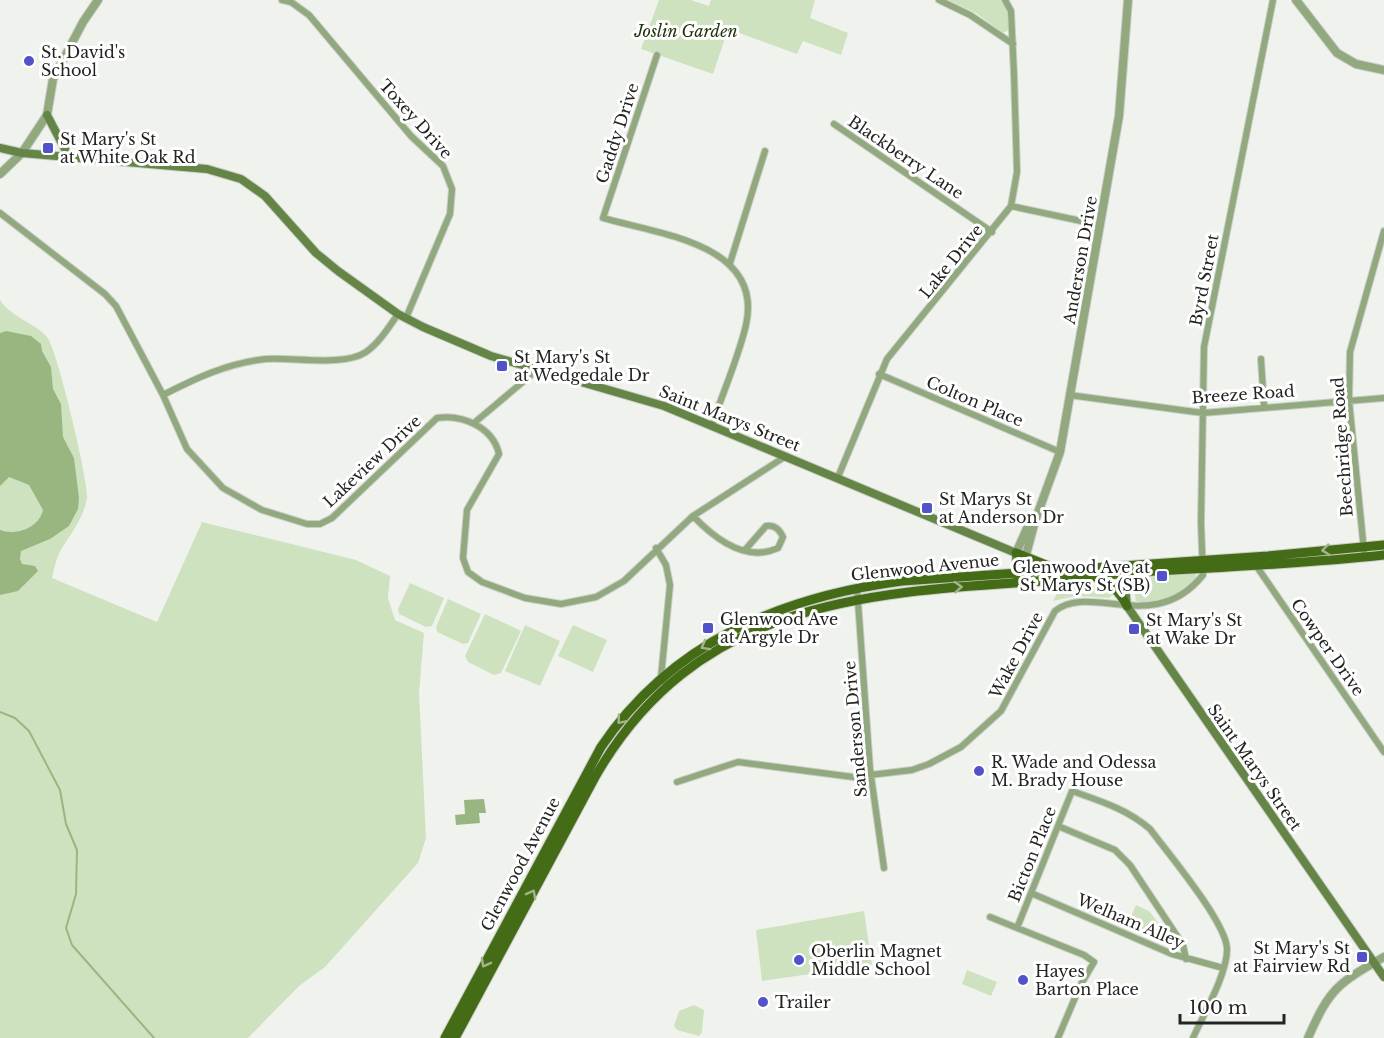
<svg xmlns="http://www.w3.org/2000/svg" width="1384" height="1038" viewBox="0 0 1384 1038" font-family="'Libre Baskerville',serif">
<rect width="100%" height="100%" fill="#f0f3ed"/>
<!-- green -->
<path fill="#cfe2c0" d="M659,0H691L709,6L711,0H815L810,18L848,33L841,55L803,41L797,54L728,29L713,74L641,49Z
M948,0H1001L1009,12V30L1003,33L976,13Z
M0,300C12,318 37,324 47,337C57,348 89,483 87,498C84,517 72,532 62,548C57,556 54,568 52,578L157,622L202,522L356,560L390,576L388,598L395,620L424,633L419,693L426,838L418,863L325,967L299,986L248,1038H0Z
M1195,573L1197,580C1180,592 1159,607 1136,601L1133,586L1136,579Z
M410,583L444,598L432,626L426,627L399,614L398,609Z
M1103,585L1111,588L1114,594L1109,598L1077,596L1053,601L1059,589Z
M448,599L481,614L468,643L463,644L437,632L436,627Z
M485,614L521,631L501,673L494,675L468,662L465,656Z
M525,625L560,641L540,686L505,671Z
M573,625L607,640L593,672L558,656Z
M1136,905L1149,911L1171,939L1168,946L1126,928Z
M864,911L872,965L762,981L756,930Z
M967,970L997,982L991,996L962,984Z
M694,1005L704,1010L702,1032L699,1036L677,1030L674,1026L679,1011Z"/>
<!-- water -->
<path fill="#99b680" d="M6,331L31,336L41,344L42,351L51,367L53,389L61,404L63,437L74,458L79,498L78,509L69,526L50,539L21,551L20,559L22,564L35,566L38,571L18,591L0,595V530C16,536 39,528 43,510L29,485L9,477L0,486V333Z
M484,799L486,813H479L480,823L456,825L455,815L465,814L464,800Z"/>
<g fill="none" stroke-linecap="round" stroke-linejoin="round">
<!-- stream -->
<path stroke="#99b680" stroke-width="2" d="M0,712L15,718L29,731L60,790L66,824L77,850L76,894L66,928L72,945L154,1038"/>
<defs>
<path id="minor" d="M282,0L291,2L309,15L411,136L443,166L452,189L450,214L406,318
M939,0L970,15L1013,44
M657,55L603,218C659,234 764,244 746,325C738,359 723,392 712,425
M834,124L992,232
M1011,206L1100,225
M0,213L105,294L116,306L163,395L187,449L223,488L262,510L307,524H320L332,518L437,418C462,414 493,427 499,454L467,510L463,558L468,572L482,582L525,598L561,604L596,597L624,581L693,516L786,456
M730,263L765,151
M1261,359L1264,406
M879,374L1060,452
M163,395C196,378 228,363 266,359C293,357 344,367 366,352C379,343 389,327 398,314
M1069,395L1203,413L1384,398
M474,423L537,370
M838,477L887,359L1011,206L1017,172L1014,74L1011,11L1005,0
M693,516C714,538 746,563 778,548L783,537C779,529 775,525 766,526L745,550
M656,548L666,565L670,585L661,677L666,686
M1364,551L1349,400L1350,352L1384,231
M1255,564L1384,752
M857,588L870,769L884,868
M677,782L738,762L853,777L912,770L929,764L961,747L1001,711L1055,611C1090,582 1154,636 1203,575L1201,523L1204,347L1273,0
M1058,826L1115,850L1130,865L1183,945L1186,959
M1031,893L1172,954L1223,968
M990,917L1084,955L1094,962L1080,986L1058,1038
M1017,928L1072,791C1100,801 1127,809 1150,829C1168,853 1225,921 1227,948C1228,973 1203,1015 1193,1038"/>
<path id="tertiary" d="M1296,0L1337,53L1356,64L1384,70
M0,174L22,153L47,115L53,79L83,22L98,0
M1016,553L1029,524L1035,521
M1026,555L1035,521L1060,452L1119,116L1128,0
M1308,1038C1330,988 1337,984 1384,957"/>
<path id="secondary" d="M47,115L69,157
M0,148L22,153L207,169L241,179L265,196L316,253L338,271L398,314L423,327L491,356L664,406L1016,553L1017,580
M1123,567L1127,606L1384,977"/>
<path id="primary" d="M1016,553L1056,569
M1095,577C1111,582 1120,592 1127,606
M445,1038L601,747C672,642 781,597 902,581L1268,556L1384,545
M455,1038L595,777C699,596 873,592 1059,580C1086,578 1113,574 1140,572C1221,567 1303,564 1384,555"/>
</defs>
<!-- minor casing -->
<use href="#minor" stroke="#cbcec8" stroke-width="8"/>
<!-- tertiary casing -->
<use href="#tertiary" stroke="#cbcec8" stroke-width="10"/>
<!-- secondary casing -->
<use href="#secondary" stroke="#cbcec8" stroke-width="10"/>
<!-- primary casing -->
<use href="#primary" stroke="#cbcec8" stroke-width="11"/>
<!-- minor -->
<use href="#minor" stroke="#92a980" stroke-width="6"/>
<!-- tertiary -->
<use href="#tertiary" stroke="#92a980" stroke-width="8"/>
<!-- secondary -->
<use href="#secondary" stroke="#658547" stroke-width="8"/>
<!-- primary -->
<use href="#primary" stroke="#446b16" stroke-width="9"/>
</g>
<!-- one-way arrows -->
<defs><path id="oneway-chevron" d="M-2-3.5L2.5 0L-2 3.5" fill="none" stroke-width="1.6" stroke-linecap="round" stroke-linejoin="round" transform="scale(1.5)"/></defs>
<g stroke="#a2b58a">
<use href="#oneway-chevron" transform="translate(1326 550) rotate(174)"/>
<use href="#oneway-chevron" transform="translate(958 587) rotate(-4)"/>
<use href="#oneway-chevron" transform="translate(705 646) rotate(151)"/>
<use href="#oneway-chevron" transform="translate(621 720) rotate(130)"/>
<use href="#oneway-chevron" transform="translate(532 894) rotate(-62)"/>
<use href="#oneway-chevron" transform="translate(485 963) rotate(118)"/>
</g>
<!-- markers -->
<g fill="#5252c9" stroke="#fff" stroke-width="2">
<circle cx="29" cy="61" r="6"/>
<rect x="42" y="142" width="12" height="12" rx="3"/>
<rect x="496" y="360" width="12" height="12" rx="3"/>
<rect x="921" y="502" width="12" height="12" rx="3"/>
<rect x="1156" y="570" width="12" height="12" rx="3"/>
<rect x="702" y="622" width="12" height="12" rx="3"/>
<rect x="1128" y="623" width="12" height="12" rx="3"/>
<circle cx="979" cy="771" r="6"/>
<rect x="1356" y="951" width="12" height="12" rx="3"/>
<circle cx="799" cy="960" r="6"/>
<circle cx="1023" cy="980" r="6"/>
<circle cx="763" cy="1002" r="6"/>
</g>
<g text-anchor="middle" stroke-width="6" stroke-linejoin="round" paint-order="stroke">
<!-- park labels -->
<g font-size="16" font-style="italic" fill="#20330c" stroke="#fff">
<text x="686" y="37">Joslin Garden</text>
</g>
<!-- poi labels -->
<g font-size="16" fill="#222421" stroke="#fff" text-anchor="start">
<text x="41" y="58">St. David's<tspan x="41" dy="18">School</tspan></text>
<text x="60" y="145">St Mary's St<tspan x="60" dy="18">at White Oak Rd</tspan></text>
<text x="514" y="363">St Mary's St<tspan x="514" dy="18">at Wedgedale Dr</tspan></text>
<text x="939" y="505">St Marys St<tspan x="939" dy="18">at Anderson Dr</tspan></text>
<text x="1150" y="573" text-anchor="end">Glenwood Ave at<tspan x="1150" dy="18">St Marys St (SB)</tspan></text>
<text x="720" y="625">Glenwood Ave<tspan x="720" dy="18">at Argyle Dr</tspan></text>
<text x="1146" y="626">St Mary's St<tspan x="1146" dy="18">at Wake Dr</tspan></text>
<text x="991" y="768">R. Wade and Odessa<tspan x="991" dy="18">M. Brady House</tspan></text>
<text x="1350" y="954" text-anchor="end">St Mary's St<tspan x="1350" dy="18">at Fairview Rd</tspan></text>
<text x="811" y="957">Oberlin Magnet<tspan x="811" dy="18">Middle School</tspan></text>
<text x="1035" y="977">Hayes<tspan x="1035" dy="18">Barton Place</tspan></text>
<text x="775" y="1008">Trailer</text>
</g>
<!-- street labels -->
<g font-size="16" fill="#222421" stroke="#fff">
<text transform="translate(416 119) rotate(48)" y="6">Toxey Drive</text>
<text transform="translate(617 133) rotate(-72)" y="6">Gaddy Drive</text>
<text transform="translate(906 157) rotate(34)" y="6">Blackberry Lane</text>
<text transform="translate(1080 260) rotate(-80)" y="6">Anderson Drive</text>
<text transform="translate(951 261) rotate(-51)" y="6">Lake Drive</text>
<text transform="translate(1204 280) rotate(-79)" y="6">Byrd Street</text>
<text transform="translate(1243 394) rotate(-4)" y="6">Breeze Road</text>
<text transform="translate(975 401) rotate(23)" y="6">Colton Place</text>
<text transform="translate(730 418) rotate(22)" y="6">Saint Marys Street</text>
<text transform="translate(1342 447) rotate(-94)" y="6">Beechridge Road</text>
<text transform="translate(372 461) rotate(-43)" y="6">Lakeview Drive</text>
<text transform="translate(925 567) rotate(-6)" y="6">Glenwood Avenue</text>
<text transform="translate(1328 647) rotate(55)" y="6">Cowper Drive</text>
<text transform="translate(1016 655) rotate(-62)" y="6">Wake Drive</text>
<text transform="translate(855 729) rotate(-95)" y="6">Sanderson Drive</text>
<text transform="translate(1255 767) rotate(55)" y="6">Saint Marys Street</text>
<text transform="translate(1032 854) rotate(-68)" y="6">Bicton Place</text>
<text transform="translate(520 864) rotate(-62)" y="6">Glenwood Avenue</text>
<text transform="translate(1131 921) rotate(23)" y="6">Welham Alley</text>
</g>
</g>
<!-- scale -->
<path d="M1180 1014v9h104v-9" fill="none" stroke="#222421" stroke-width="3"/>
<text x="1189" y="1014" font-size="18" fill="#222421" stroke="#ffffff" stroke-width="4.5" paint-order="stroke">100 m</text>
</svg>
